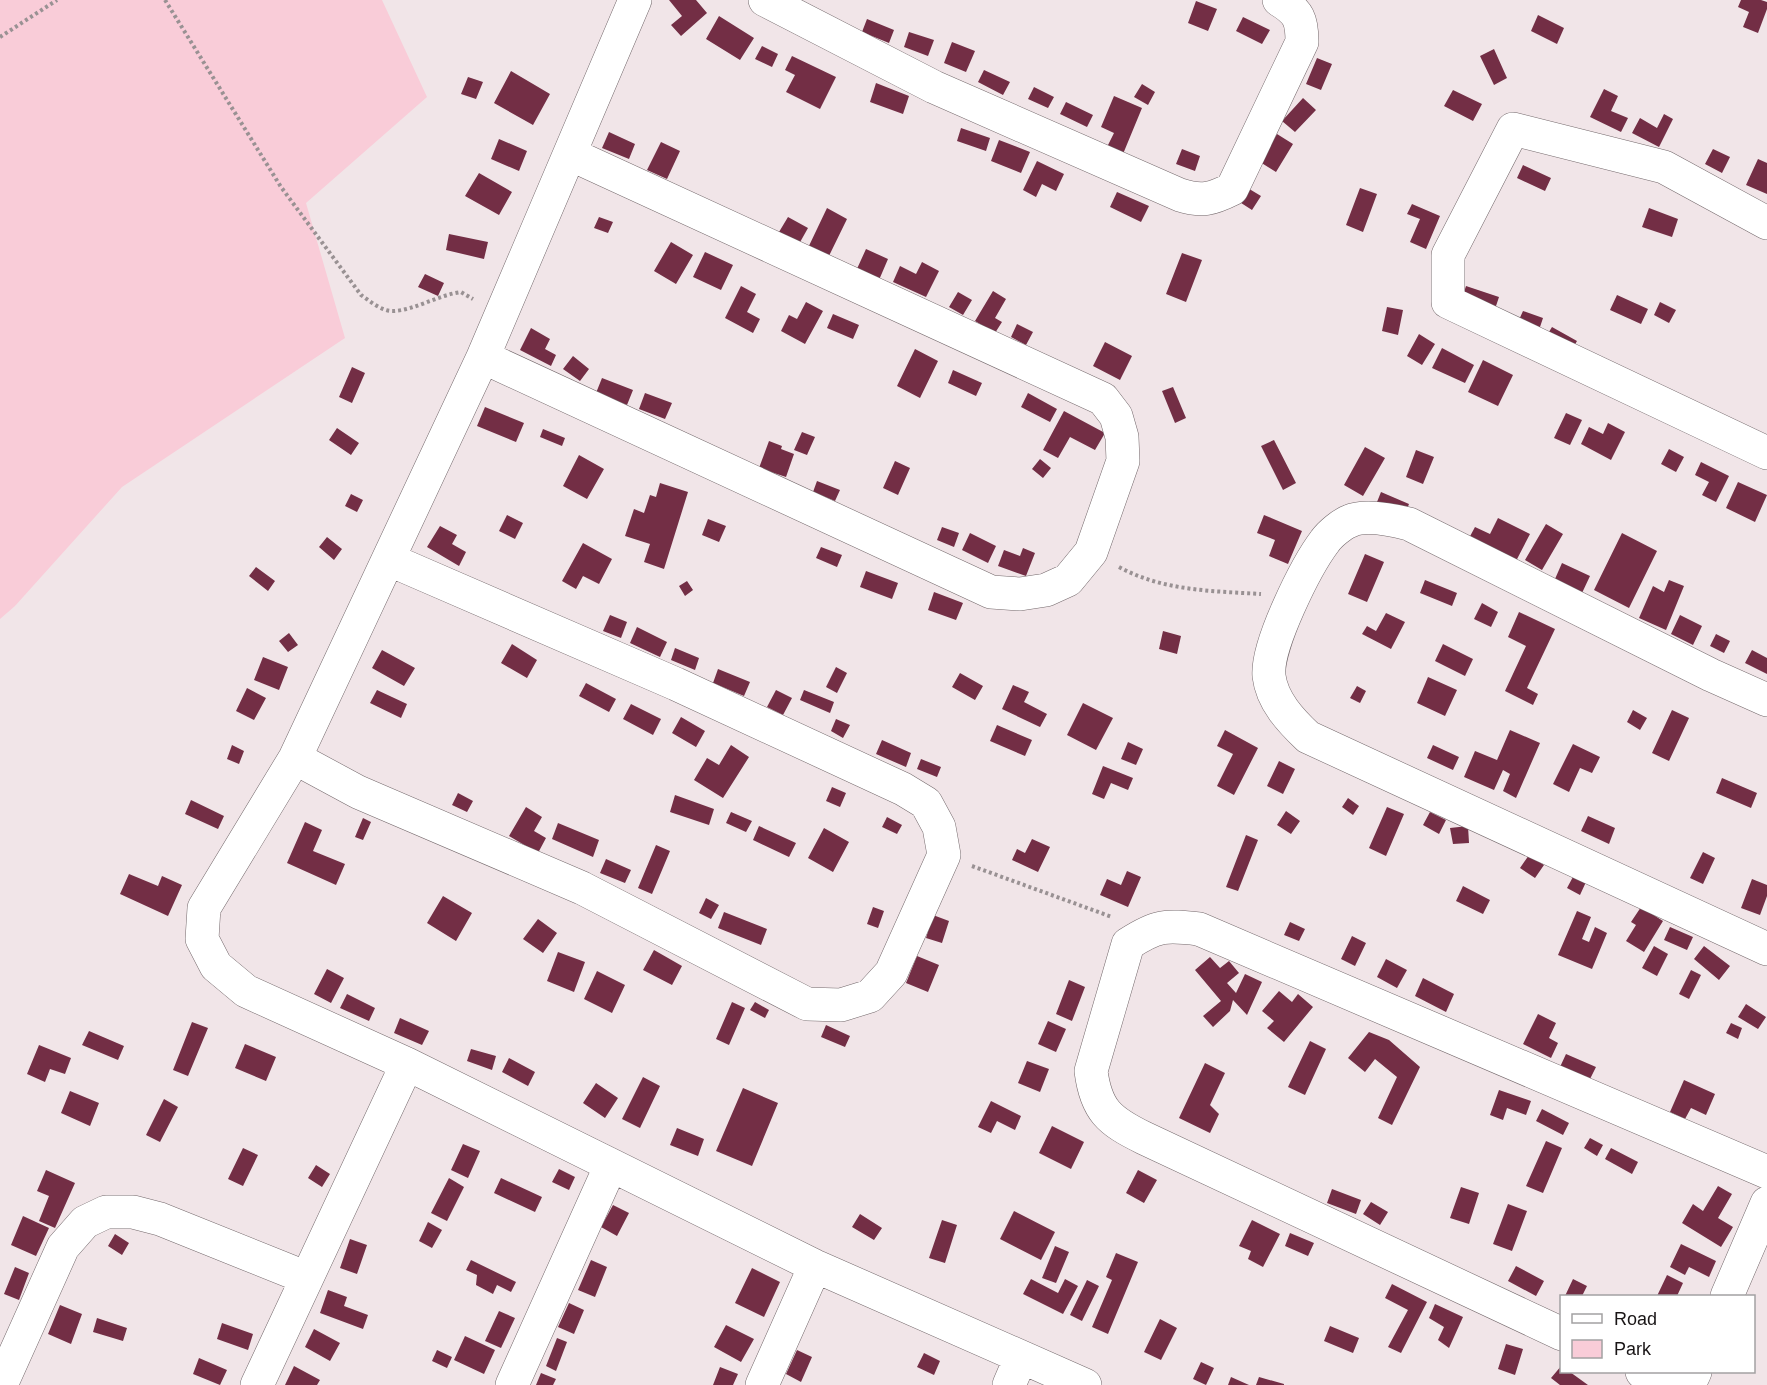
<svg xmlns="http://www.w3.org/2000/svg" width="1767" height="1385" viewBox="0 0 1767 1385" font-family="Helvetica,sans-serif">
<rect width="100%" height="100%" fill="#f1e5e8"/>
<!-- green -->
<path fill="#f9ccd8" d="M0,0H382L427,97L306,203L345,338L122,487L15,606L0,619Z"/>
<!-- building -->
<path fill="#732e45" d="M669,0H696L707,13L681,36L671,25L682,16Z
M1741,0H1761L1767,2V9L1758,33L1743,27L1749,12L1738,7Z
M1196,1L1217,9L1208,31L1188,23Z
M1538,15L1564,28L1557,44L1531,31Z
M719,16L754,38L740,60L706,39Z
M1243,17L1270,30L1262,44L1236,31Z
M867,19L894,30L889,43L862,32Z
M909,32L934,40L928,56L904,47Z
M952,42L975,51L966,72L944,63Z
M762,46L778,54L772,67L755,59Z
M1494,49L1507,78L1494,85L1480,56Z
M792,56L836,77L820,109L786,92L795,75L785,70Z
M1317,58L1332,64L1321,90L1306,84Z
M984,70L1010,82L1003,95L978,82Z
M511,71L550,94L533,125L494,103Z
M468,77L483,82L476,99L461,94Z
M876,83L909,96L903,114L870,102Z
M1142,84L1155,92L1148,105L1134,97Z
M1034,87L1054,97L1048,108L1028,99Z
M1604,89L1618,96L1611,111L1628,118L1621,132L1590,117Z
M1453,90L1482,104L1473,121L1444,106Z
M1114,96L1142,108L1123,154L1107,147L1114,133L1101,127Z
M1303,98L1316,110L1295,132L1282,121Z
M1066,102L1093,115L1087,127L1060,114Z
M1664,114L1673,119L1659,147L1632,133L1640,118L1657,128Z
M961,128L990,138L986,151L957,141Z
M609,132L635,144L629,159L602,148Z
M1277,134L1293,144L1276,172L1260,162Z
M499,139L527,151L519,171L491,159Z
M999,140L1030,152L1021,173L991,161Z
M661,142L680,151L667,179L647,170Z
M1182,149L1200,156L1195,171L1176,164Z
M1713,149L1730,157L1722,173L1705,164Z
M1758,159L1767,163V194L1746,185Z
M1037,161L1064,174L1056,191L1042,184L1036,197L1023,190Z
M1523,165L1551,178L1545,191L1517,178Z
M479,173L512,192L499,215L465,196Z
M1246,187L1261,196L1252,210L1238,201Z
M1360,188L1377,194L1363,232L1346,225Z
M1117,192L1149,206L1141,222L1110,207Z
M1412,204L1440,216L1426,249L1410,242L1420,219L1407,214Z
M827,208L847,219L827,260L807,250Z
M1649,208L1678,219L1672,237L1642,227Z
M599,217L613,222L608,233L594,228Z
M788,217L808,228L799,244L779,232Z
M449,234L488,242L484,259L446,250Z
M671,242L693,255L676,284L654,271Z
M866,249L888,259L879,280L856,271Z
M705,252L733,265L721,290L693,277Z
M1182,253L1202,260L1186,302L1166,294Z
M922,262L939,271L926,297L893,282L900,266L916,274Z
M425,274L444,283L438,296L418,287Z
M741,286L756,294L747,312L760,319L753,333L725,318Z
M1466,286L1499,297L1494,312L1461,301Z
M993,291L1006,299L995,318L1002,322L995,333L975,321Z
M958,292L972,300L963,315L949,307Z
M1617,295L1648,309L1641,324L1610,310Z
M806,302L823,311L805,344L781,331L789,315L797,319Z
M1660,302L1676,310L1669,323L1654,315Z
M1387,307L1403,310L1398,335L1382,331Z
M1523,311L1543,318L1539,330L1518,322Z
M833,314L859,325L853,339L827,328Z
M1017,324L1033,332L1026,345L1011,337Z
M1552,327L1577,341L1569,355L1544,340Z
M531,328L550,339L545,349L556,355L551,366L520,350Z
M1419,334L1435,344L1422,365L1407,356Z
M1105,342L1132,356L1120,380L1093,366Z
M1442,348L1474,365L1465,383L1432,368Z
M915,349L938,361L920,398L897,386Z
M573,356L589,369L580,381L563,369Z
M1483,360L1513,375L1498,406L1468,392Z
M352,367L365,373L352,403L339,397Z
M953,370L982,383L976,396L948,383Z
M602,378L633,390L627,405L596,393Z
M1173,387L1186,418L1175,423L1162,391Z
M645,393L672,403L665,419L639,409Z
M1028,393L1057,409L1050,422L1021,407Z
M485,407L524,423L516,442L477,426Z
M1064,411L1105,433L1095,450L1070,437L1058,458L1043,450Z
M1566,413L1582,420L1570,445L1554,438Z
M1608,423L1625,432L1611,460L1581,444L1589,427L1603,434Z
M337,428L359,443L351,455L329,440Z
M543,429L565,438L562,446L540,437Z
M802,432L815,437L807,455L794,450Z
M1274,440L1296,483L1283,490L1261,446Z
M769,441L782,446L781,449L794,454L786,477L759,468Z
M1365,447L1385,458L1363,496L1344,485Z
M1669,449L1684,457L1676,472L1661,464Z
M1416,450L1434,457L1423,484L1406,477Z
M579,455L604,469L587,499L563,486Z
M1040,459L1051,468L1043,478L1032,469Z
M895,461L910,468L898,495L883,488Z
M1701,462L1729,476L1716,502L1702,495L1709,482L1695,475Z
M817,481L840,490L835,501L813,492Z
M1738,482L1767,495L1755,522L1726,508Z
M660,483L688,492L664,569L644,562L650,544L625,536L634,509L644,513L650,495L656,497Z
M1381,492L1409,504L1405,514L1377,502Z
M351,494L363,500L357,512L345,506Z
M507,515L523,523L515,539L499,531Z
M1264,515L1302,531L1288,564L1269,556L1275,540L1257,533Z
M1498,518L1530,534L1515,563L1468,540L1475,527L1490,534Z
M708,519L726,526L719,542L702,535Z
M1546,524L1563,534L1542,570L1525,560Z
M440,526L457,535L452,544L466,552L459,566L427,547Z
M942,527L959,533L954,547L937,540Z
M970,533L996,546L988,563L962,550Z
M1622,533L1657,551L1629,608L1594,590Z
M327,537L342,549L334,560L319,547Z
M583,543L612,559L599,584L583,576L576,589L562,581Z
M821,547L842,555L837,567L816,558Z
M1023,548L1035,553L1026,576L998,566L1004,550L1020,556Z
M1365,554L1384,562L1367,602L1348,594Z
M1562,563L1590,576L1582,593L1555,579Z
M256,567L275,581L268,591L249,576Z
M866,571L898,583L892,599L860,587Z
M1425,580L1457,593L1452,606L1420,593Z
M1669,580L1684,586L1666,630L1639,618L1653,586L1664,592Z
M687,581L693,590L685,596L679,586Z
M934,592L963,603L956,620L928,610Z
M1482,603L1498,612L1491,627L1474,619Z
M1519,612L1555,629L1527,688L1538,694L1533,705L1505,691L1526,646L1508,637Z
M1386,613L1405,622L1391,649L1362,634L1367,626L1376,631Z
M610,615L627,622L621,638L603,631Z
M1680,615L1702,626L1693,645L1671,634Z
M637,627L667,642L660,657L630,643Z
M1163,631L1181,636L1177,654L1159,649Z
M289,633L298,645L288,652L279,641Z
M1716,634L1730,641L1724,653L1710,646Z
M512,644L537,660L527,678L501,663Z
M1443,644L1473,659L1465,676L1435,661Z
M675,648L699,658L695,670L671,660Z
M382,650L415,668L404,686L372,668Z
M1752,650L1767,658V674L1745,663Z
M263,657L288,667L279,690L254,680Z
M836,667L847,673L837,693L826,687Z
M718,669L750,682L744,696L713,683Z
M960,673L983,686L975,700L952,687Z
M1428,677L1457,690L1445,716L1417,703Z
M586,683L616,699L609,712L579,696Z
M1013,685L1029,692L1024,702L1047,714L1040,727L1002,709Z
M1357,686L1366,691L1360,703L1350,698Z
M247,688L266,698L254,720L236,711Z
M377,690L407,704L401,718L370,703Z
M776,690L792,698L783,715L767,707Z
M804,690L834,702L830,713L800,700Z
M1083,703L1113,718L1096,750L1067,735Z
M631,704L661,719L653,735L623,719Z
M1633,710L1647,718L1640,730L1627,722Z
M1672,710L1689,718L1669,761L1652,753Z
M681,717L705,731L696,747L672,733Z
M836,719L850,725L843,738L831,731Z
M997,725L1032,740L1025,756L990,741Z
M1225,730L1258,748L1234,795L1217,786L1233,754L1217,746Z
M1510,730L1540,743L1516,798L1503,791L1510,774L1503,770L1494,790L1464,777L1475,751L1497,760Z
M882,740L911,753L906,767L876,754Z
M1128,742L1143,749L1136,765L1121,759Z
M1573,744L1600,757L1592,773L1580,768L1569,792L1553,784Z
M232,745L244,751L239,764L227,759Z
M731,745L749,757L723,798L694,780L707,758L719,765Z
M1433,745L1459,757L1453,770L1427,758Z
M921,759L941,767L937,777L917,769Z
M1279,761L1295,769L1283,794L1267,786Z
M1103,766L1133,778L1128,790L1111,783L1104,799L1092,794Z
M1722,778L1757,793L1751,808L1716,793Z
M832,787L846,793L840,807L826,801Z
M458,793L473,801L467,812L452,805Z
M675,795L714,809L709,825L670,812Z
M1348,798L1359,806L1353,815L1342,807Z
M191,800L224,816L218,829L185,814Z
M526,807L542,817L534,831L546,838L538,853L509,836Z
M1387,807L1404,814L1386,856L1369,848Z
M1286,811L1300,821L1291,834L1277,825Z
M731,812L752,821L746,832L726,823Z
M1430,812L1446,820L1439,834L1423,825Z
M1588,816L1615,828L1609,844L1581,831Z
M887,817L902,825L897,834L882,827Z
M363,818L371,822L363,840L355,837Z
M305,822L322,830L313,851L345,864L336,885L287,863Z
M558,823L599,840L593,857L552,839Z
M759,826L796,843L789,857L753,840Z
M1468,826L1469,843L1453,844L1450,828Z
M824,828L849,842L833,872L808,858Z
M1246,835L1258,840L1238,891L1226,887Z
M1032,839L1050,847L1038,872L1012,860L1017,849L1025,853Z
M656,845L670,851L652,894L638,888Z
M1703,852L1715,858L1703,884L1690,878Z
M1529,855L1544,865L1535,878L1520,868Z
M606,859L631,870L625,883L600,873Z
M1127,871L1141,877L1128,907L1100,895L1107,879L1121,885Z
M129,874L158,886L162,876L182,885L168,916L120,894Z
M1574,875L1586,882L1580,895L1567,888Z
M1752,879L1767,885V896L1760,915L1741,908Z
M1463,886L1490,900L1483,914L1456,901Z
M443,896L472,913L456,941L427,923Z
M706,898L719,905L711,919L699,913Z
M873,907L884,911L878,928L867,924Z
M1641,907L1663,921L1644,952L1626,941L1636,925L1631,922Z
M1577,911L1591,917L1582,939L1589,942L1595,927L1607,933L1592,969L1558,955Z
M724,912L767,929L761,945L718,928Z
M933,915L949,921L942,943L926,938Z
M538,919L557,933L543,953L523,939Z
M1290,922L1305,929L1299,941L1284,935Z
M1670,927L1693,937L1687,950L1664,940Z
M1352,936L1366,943L1355,966L1341,959Z
M1654,946L1668,954L1657,976L1642,968Z
M1704,946L1730,966L1719,980L1694,959Z
M654,950L682,966L672,985L643,970Z
M558,952L585,962L574,992L547,981Z
M917,956L939,965L928,992L906,983Z
M1210,957L1220,968L1229,961L1239,973L1227,983L1236,993L1245,974L1262,982L1247,1015L1233,1000L1230,1011L1213,1027L1203,1016L1221,1001L1195,970Z
M1386,959L1407,970L1397,988L1377,977Z
M327,969L344,978L331,1003L314,994Z
M1691,970L1701,975L1689,999L1679,994Z
M597,971L625,985L612,1013L584,999Z
M1423,978L1454,994L1446,1012L1415,996Z
M1069,980L1085,987L1072,1021L1056,1014Z
M1279,991L1292,1002L1298,994L1313,1007L1284,1042L1267,1028L1274,1021L1262,1011Z
M347,994L375,1008L369,1021L340,1008Z
M732,1002L745,1008L729,1045L716,1039Z
M755,1002L769,1010L765,1018L750,1010Z
M1746,1004L1766,1017L1758,1029L1738,1017Z
M1538,1014L1556,1023L1549,1038L1558,1043L1551,1058L1523,1044Z
M400,1018L429,1031L422,1045L394,1033Z
M1048,1021L1066,1029L1056,1052L1038,1044Z
M192,1022L208,1028L188,1076L173,1070Z
M1731,1023L1742,1028L1738,1039L1726,1033Z
M826,1025L850,1036L845,1047L821,1037Z
M89,1031L124,1046L118,1060L82,1045Z
M1369,1032L1389,1040L1420,1067L1392,1125L1378,1118L1397,1077L1375,1059L1365,1072L1348,1058Z
M1310,1041L1326,1049L1305,1095L1288,1087Z
M245,1044L276,1057L266,1081L235,1068Z
M39,1045L71,1058L65,1074L50,1069L45,1082L27,1074Z
M471,1049L496,1056L492,1070L467,1061Z
M1566,1054L1596,1067L1589,1081L1560,1067Z
M509,1058L535,1072L528,1086L502,1072Z
M1027,1061L1049,1069L1040,1092L1018,1083Z
M1205,1063L1225,1073L1210,1105L1219,1114L1210,1133L1179,1118Z
M643,1077L660,1086L640,1128L622,1119Z
M1684,1080L1715,1094L1706,1115L1691,1108L1685,1119L1670,1112Z
M596,1083L618,1098L605,1118L583,1103Z
M743,1088L778,1103L752,1166L716,1151Z
M1499,1090L1531,1101L1526,1115L1507,1108L1503,1120L1490,1115Z
M70,1091L99,1103L90,1126L61,1113Z
M164,1099L178,1107L160,1142L146,1135Z
M991,1101L1021,1116L1015,1130L997,1121L991,1133L978,1127Z
M1542,1109L1569,1123L1563,1135L1536,1121Z
M1052,1126L1084,1142L1071,1169L1039,1153Z
M677,1128L704,1139L698,1156L670,1145Z
M1590,1138L1603,1145L1597,1156L1584,1148Z
M1546,1141L1562,1148L1543,1193L1526,1186Z
M463,1144L480,1151L468,1178L451,1170Z
M243,1148L258,1155L243,1186L228,1179Z
M1611,1148L1638,1162L1632,1174L1605,1159Z
M316,1165L330,1174L322,1187L308,1178Z
M559,1169L575,1177L569,1190L552,1182Z
M46,1170L75,1183L55,1228L39,1221L49,1196L37,1191Z
M1138,1170L1157,1180L1144,1203L1126,1193Z
M449,1178L464,1187L447,1221L431,1213Z
M501,1178L542,1197L535,1212L494,1193Z
M1718,1186L1732,1194L1718,1218L1733,1227L1721,1247L1682,1223L1693,1204L1703,1211Z
M1461,1187L1479,1193L1469,1224L1450,1218Z
M1332,1189L1361,1200L1356,1214L1327,1203Z
M1371,1202L1388,1212L1380,1225L1363,1214Z
M1508,1204L1527,1211L1512,1251L1493,1244Z
M613,1205L629,1213L617,1236L601,1227Z
M1014,1211L1055,1232L1041,1260L1000,1239Z
M860,1214L882,1228L874,1240L852,1227Z
M23,1216L49,1228L36,1256L11,1245Z
M942,1220L957,1225L945,1263L929,1258Z
M1252,1220L1280,1234L1263,1267L1248,1259L1251,1251L1239,1246Z
M428,1222L442,1230L432,1248L419,1241Z
M1290,1233L1314,1243L1308,1256L1285,1246Z
M115,1234L129,1243L122,1255L108,1246Z
M350,1239L367,1245L357,1274L340,1268Z
M1681,1244L1716,1261L1709,1277L1689,1267L1685,1275L1670,1267Z
M1055,1246L1069,1252L1056,1283L1042,1278Z
M1116,1253L1138,1262L1108,1334L1092,1327L1112,1280L1106,1277Z
M471,1260L516,1282L511,1292L497,1285L493,1294L476,1285L477,1275L466,1270Z
M591,1260L607,1267L595,1297L578,1290Z
M1516,1266L1544,1281L1536,1296L1508,1281Z
M15,1267L29,1273L19,1300L4,1294Z
M752,1268L780,1282L764,1317L735,1303Z
M1667,1275L1683,1283L1677,1296H1657Z
M1031,1279L1058,1293L1065,1279L1078,1286L1063,1314L1023,1294Z
M1573,1279L1587,1286L1582,1296H1565Z
M1087,1280L1099,1286L1082,1321L1070,1315Z
M1392,1284L1427,1302L1401,1353L1388,1347L1408,1310L1385,1298Z
M328,1290L347,1297L344,1306L368,1315L363,1329L320,1313Z
M569,1303L584,1310L574,1334L558,1327Z
M1435,1304L1463,1317L1449,1348L1438,1340L1444,1327L1429,1318Z
M60,1305L82,1314L71,1344L48,1334Z
M499,1311L515,1318L501,1348L485,1341Z
M97,1318L127,1328L123,1341L93,1332Z
M1160,1319L1177,1328L1161,1360L1144,1352Z
M222,1323L253,1334L248,1350L217,1339Z
M726,1325L754,1339L741,1362L714,1347Z
M1330,1326L1359,1338L1353,1353L1324,1341Z
M314,1329L340,1343L330,1361L305,1347Z
M465,1336L495,1350L484,1374L454,1360Z
M557,1338L567,1342L556,1371L546,1366Z
M1506,1344L1523,1349L1515,1375L1498,1369Z
M437,1350L452,1357L447,1368L432,1361Z
M797,1350L812,1357L801,1382L786,1374Z
M924,1353L940,1361L934,1375L917,1367Z
M199,1358L227,1370L220,1385L193,1374Z
M1201,1362L1214,1368L1206,1385L1193,1379Z
M1562,1365V1372H1570L1588,1385H1560L1551,1378Z
M294,1366L320,1380L317,1385H285Z
M720,1367L738,1374L733,1385H713Z
M541,1373L556,1379L553,1385H536Z
M1231,1377L1249,1385H1228Z
M1259,1377L1284,1384V1385H1256Z"/>
<g fill="none" stroke-linecap="round" stroke-linejoin="round">
<defs>
<path id="minor" d="M635,0L483,357L295,758L204,908L202,939L216,966L246,991L407,1064L815,1266L1085,1385
M765,0L934,87L1180,195C1202,202 1212,199 1232,189L1302,42C1302,20 1299,12 1279,0
M1767,223L1664,167L1513,129L1448,255V302L1767,453
M483,357L991,592L1020,594L1046,590L1068,580L1091,552L1123,461L1122,437L1116,416L1103,399L570,154
M1767,700L1711,675L1409,524C1393,520 1365,514 1350,521C1342,524 1330,534 1325,541C1306,566 1266,646 1269,676C1272,701 1291,721 1308,737L1767,949
M295,758L358,792L582,888L807,1004L841,1005L870,996L891,973L944,855L939,827L926,803L903,789L676,684L390,560
M1727,1296L1767,1203
M1562,1334L1144,1138C1109,1121 1096,1110 1091,1071L1128,944C1157,925 1166,925 1199,929L1767,1172
M1642,1372L1671,1385
M1,1385L63,1247L85,1222L106,1212H133L160,1219L307,1278
M257,1385L407,1064
M512,1385L611,1165
M762,1385L815,1266
M1009,1385L1021,1357
M1689,1385L1695,1372"/>
</defs>
<!-- minor casing -->
<use href="#minor" stroke="#74696c" stroke-width="34"/>
<!-- path -->
<path stroke="#999193" stroke-width="4" stroke-dasharray="3 3" stroke-linecap="butt" d="M165,0L281,187L361,295C370,301 382,312 394,311C414,310 439,295 461,292L473,299
M0,37L57,0
M1119,567C1163,591 1212,591 1261,594
M972,866L1112,917"/>
<!-- minor -->
<use href="#minor" stroke="#fff" stroke-width="33"/>
</g>
<!-- legend -->
<rect x="1560" y="1295" width="195" height="78" fill="#ffffff" stroke="#a3a1a2" stroke-width="1.5"/>
<rect x="1572" y="1314" width="30" height="9" fill="#ffffff" stroke="#a3a1a2" stroke-width="1.5"/>
<text x="1614" y="1325" font-size="18" fill="#191516">Road</text>
<rect x="1572" y="1340" width="30" height="18" fill="#f9ccd8" stroke="#a3a1a2" stroke-width="1.5"/>
<text x="1614" y="1355" font-size="18" fill="#191516">Park</text>
</svg>
